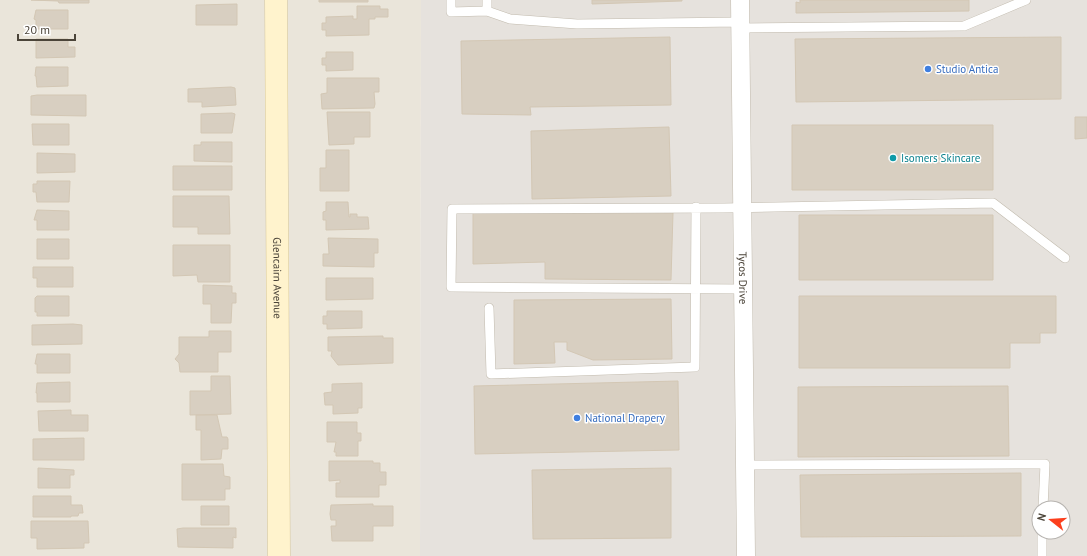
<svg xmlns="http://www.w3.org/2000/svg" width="1087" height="556" viewBox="0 0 1087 556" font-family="'PT Sans',sans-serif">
<rect width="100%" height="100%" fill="#f6f3ec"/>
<!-- residential -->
<path fill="#eae5da" d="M0,0H421L420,556H0Z"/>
<!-- industrial -->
<path fill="#e6e2dd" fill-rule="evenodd" d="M421,0H1087V556H420ZM1039,508H1063V532H1039Z"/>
<!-- building -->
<path fill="#d8cfc1" stroke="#d3c7b4" d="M31,0H89V3H59L58,1Z
M319,0H368V2H319Z
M592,0H682V1L592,4Z
M800,0H969V11L796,13V2L800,3Z
M237,4V25H196V5Z
M357,6H380V9H388V17H375V19H369V35L326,36V30H322V23H326V17L353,16V19H357Z
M36,10H68V29H36V20L34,19Z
M670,37L671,105L530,107L531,115L462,114L461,41Z
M1061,37V99L796,102L795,39Z
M36,39H68V47H75V57L36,58Z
M326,52H353V70L326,71V65H322V58H326Z
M36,67H68V86L37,87L36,76H35Z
M327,78H379V92H374L375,104L374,108L322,109L321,94L327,93Z
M231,87L235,88L236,105L202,107V102H188V89Z
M37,95H86V116L31,115V96Z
M327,112H370V137H354V144L329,145Z
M232,113L235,114L232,133H201V114Z
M1075,117H1087V138L1075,139Z
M32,124H69V145H33Z
M792,125H993V190H792Z
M669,127L671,196L532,199L531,131Z
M201,142H232V162L194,161V145H201Z
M326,150H349V191H320V168H326Z
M37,153L75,154V172L37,173Z
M173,166H232V190H173Z
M37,181H70L69,202H37L36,192H33V184H37Z
M173,196H229L230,234H198V227H173Z
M326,202H348L349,217H350V214H357V217H368L369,229L326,230V220H323V212L326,211Z
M473,209L673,213L671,280L545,279V262L473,264Z
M37,210L69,211V230H37V220H34Z
M799,215H993V280H799Z
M328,238L378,239V253H374V267L323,266V254H329Z
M37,239H69V259H37Z
M173,245H230V282H198L197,275L173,276Z
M33,267H73V287H37V278H33Z
M326,278H373V299L326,300Z
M203,285L232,286V293H236V303H232L231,323H211V304H203Z
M37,296H69V316H37V312H35V298Z
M799,296H1056V333H1040V343H1010V368H799Z
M671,299L672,359L593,360L567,350V342H554L555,363L514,364V300Z
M327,311H362V328L327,329V324H323V316H327Z
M73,324L82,325V344L32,345V325Z
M209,331H231V352H218V372H180L179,363L175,359L179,354V337H209Z
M383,336V338H393V363L338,365L331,356L332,351H328V337Z
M37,354H70V373H37V364H35Z
M211,376H230L231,414L190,415V391H211Z
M678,381L679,450L475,454L474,386Z
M70,382V402H37V393H36L37,383Z
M362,383V408H358V413L333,414V405H325L324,393L332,392V384Z
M1008,386L1009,456L798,457V387Z
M71,410V415H88V431H39L38,411Z
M196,415H217L222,437H227L228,439V449H222L221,459L201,460V430H196Z
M327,422H357V433H361V441H358V456H336V452H334L336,442H327Z
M84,438V460H33V439Z
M329,461H373V463H380V472H386V485H379V497H336V483H340V480L329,481Z
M182,464H223L224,476L230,477V489H225V500H182Z
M38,468L74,470V475H70V488H38Z
M671,468V538L533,539L532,470Z
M1021,473V536L801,537L800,475Z
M33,496H71V505H82L83,513H79L78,516H71V517H33Z
M373,504V506H393V526H373V541H332L331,526H336V520H331L330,514L331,505Z
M201,506H229V525H201Z
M31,521H88L89,543H84V548L37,549V538H31Z
M183,528H236V538L233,537V548L178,547L177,529Z"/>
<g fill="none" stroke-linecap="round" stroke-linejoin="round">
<defs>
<path id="lane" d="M451,0V12L487,11V0
M487,11L510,19L577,24L740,22
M741,28L964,26L1026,0
M743,289L451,287L452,209L724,208L993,203L1065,258
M489,308L491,374L695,367L696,207
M746,465L1045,464L1043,508
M1042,556V532"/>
<g id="street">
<path id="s1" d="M740,0L746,556"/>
</g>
<g id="secondary">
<path id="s2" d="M276,0L279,556"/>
</g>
</defs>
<!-- lane casing -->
<use href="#lane" stroke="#c2bbae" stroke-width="10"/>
<!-- street casing -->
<use href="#street" stroke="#c2bbae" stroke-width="19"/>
<!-- secondary casing -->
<use href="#secondary" stroke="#d6c79b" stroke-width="23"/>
<!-- lane -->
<use href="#lane" stroke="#fff" stroke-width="9"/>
<!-- street -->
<use href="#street" stroke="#fff" stroke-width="18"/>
<!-- secondary -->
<use href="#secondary" stroke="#fff3cd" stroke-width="22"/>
</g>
<!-- markers -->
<g fill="#3f7fe0" stroke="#fff" stroke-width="1.5">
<circle cx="928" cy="69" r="4"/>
<circle cx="577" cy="418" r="4"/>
</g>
<circle fill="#0f9aa8" stroke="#fff" stroke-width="1.5" cx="893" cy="158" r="4"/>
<g text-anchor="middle" stroke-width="3" stroke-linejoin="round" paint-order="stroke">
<!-- shop labels -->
<g font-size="11" fill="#366cbe" stroke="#fff" text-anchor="start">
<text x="936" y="73">Studio Antica</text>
<text x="585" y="422">National Drapery</text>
</g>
<!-- culture labels -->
<g font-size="11" fill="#0d838f" stroke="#fff" text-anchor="start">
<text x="901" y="162">Isomers Skincare</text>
</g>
<!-- street labels -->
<g font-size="11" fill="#4b4439" stroke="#fff">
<text dy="4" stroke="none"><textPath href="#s2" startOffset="278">Glencairn Avenue</textPath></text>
<text dy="4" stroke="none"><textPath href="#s1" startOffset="278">Tycos Drive</textPath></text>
</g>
</g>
<!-- north arrow -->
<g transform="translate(1051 520) rotate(287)"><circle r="19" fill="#ffffff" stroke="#b7b4b0"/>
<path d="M0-3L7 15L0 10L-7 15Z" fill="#fc3f1d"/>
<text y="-6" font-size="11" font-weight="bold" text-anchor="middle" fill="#4b4439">N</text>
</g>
<!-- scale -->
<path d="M18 34v6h57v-6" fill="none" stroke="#4b4439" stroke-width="2"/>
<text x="24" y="34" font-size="12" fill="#4b4439" stroke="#ffffff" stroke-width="3" paint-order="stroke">20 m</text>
</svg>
